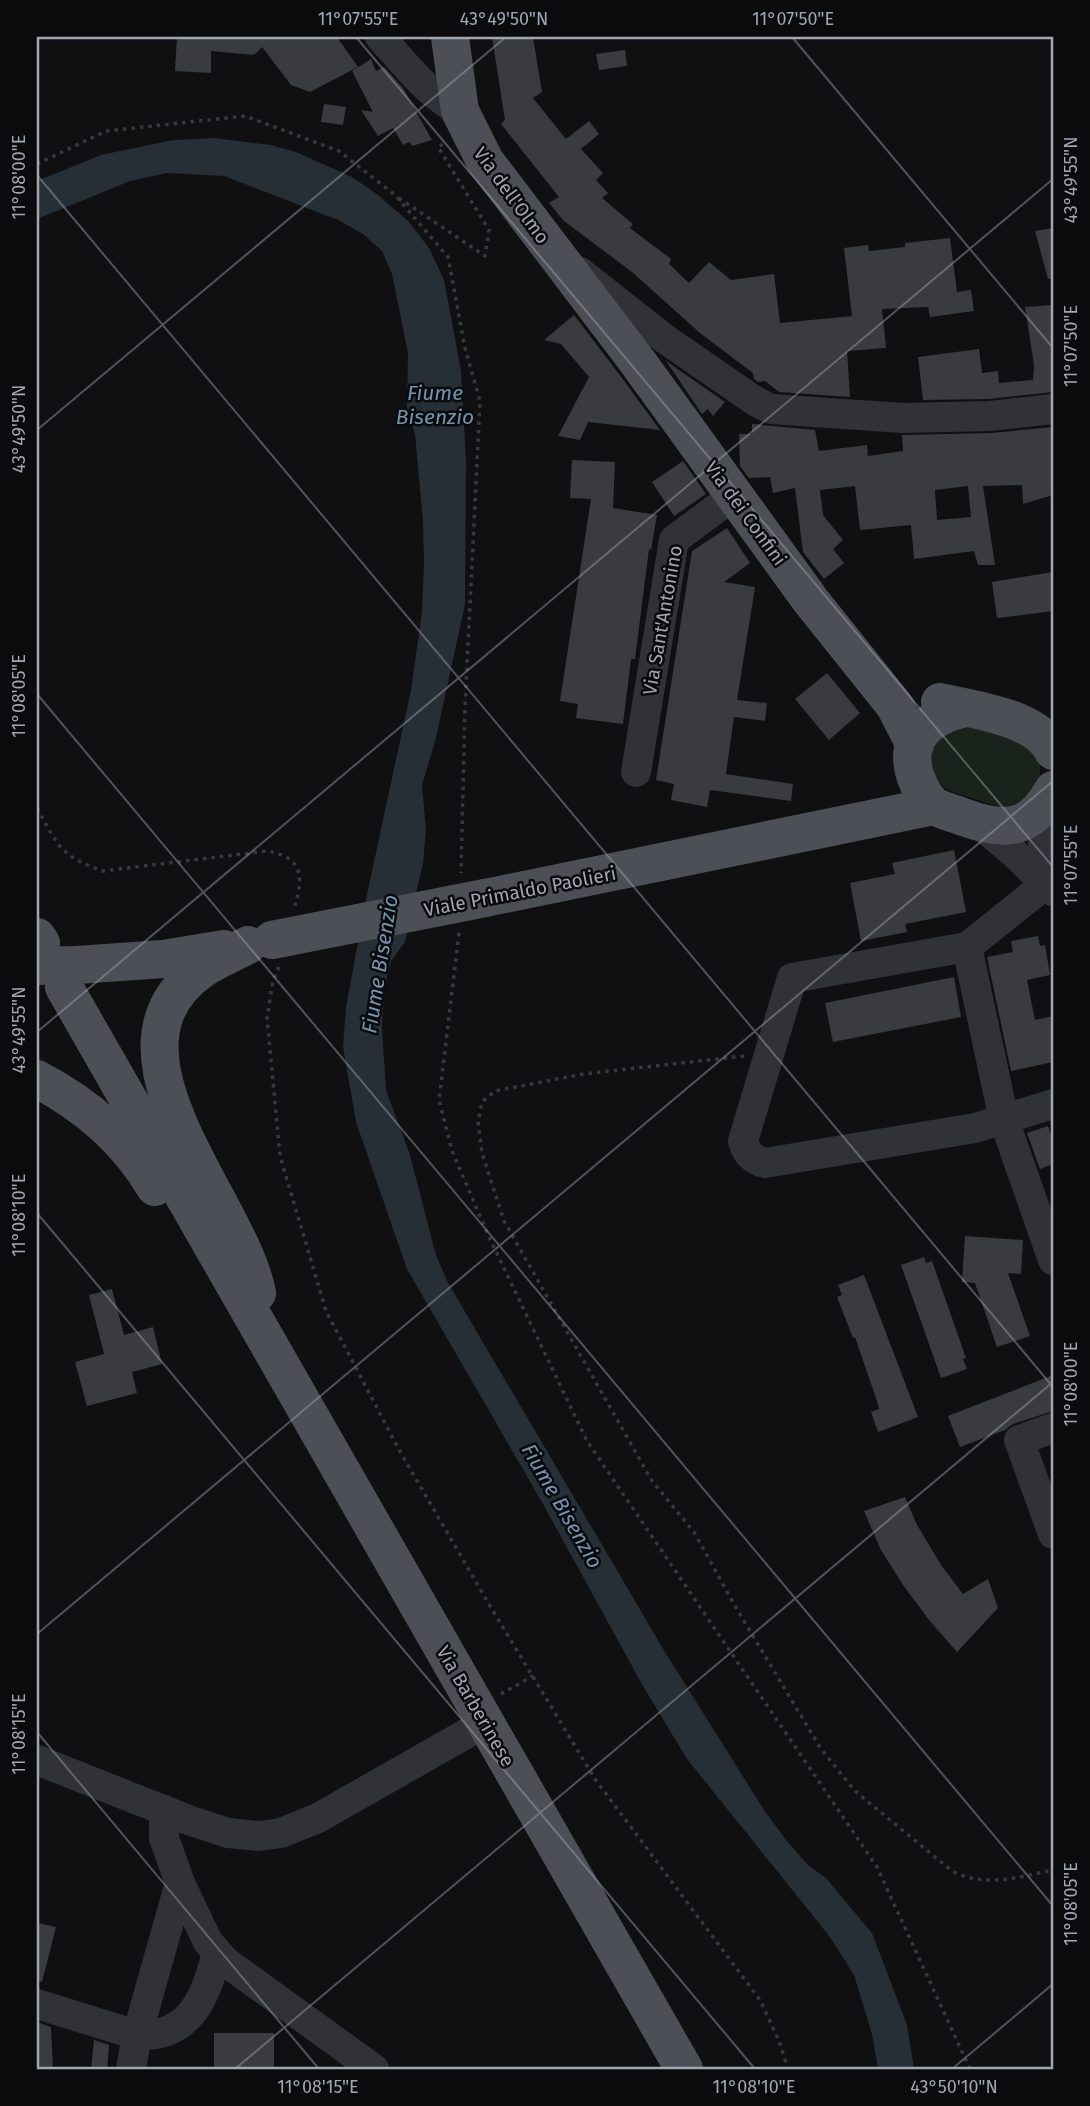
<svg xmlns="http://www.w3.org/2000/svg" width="1090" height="2106" viewBox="0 0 1090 2106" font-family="'Fira Sans',sans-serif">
<rect width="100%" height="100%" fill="#101012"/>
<!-- green -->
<path fill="#1a221c" d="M959,723L1024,738L1040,758V784L1018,805L1000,807L953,792L943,787L936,778L931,767V754L936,742Z"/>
<!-- water -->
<path fill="#262e36" d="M214,138L271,145L296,152L352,177L378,195L409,222L429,248L444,280L461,371L466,461L465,604L436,738L422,785L426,829L423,863L405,942L391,961L384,989L382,1028L386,1090L410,1155L435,1252L447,1281L665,1652L764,1810L786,1840L809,1866L826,1878L872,1933L907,2025L914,2069H878L872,2034L854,1975L830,1937L687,1759L643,1686L543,1504L407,1269L356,1122L343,1047L346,1007L366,899L411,690L422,612L424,562L423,522L415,434L407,410L408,353L392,274L382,251L363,234L338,220L224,176L167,173L130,181L37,219V181L101,155L173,140Z"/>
<!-- building -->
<path fill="#3a3b3f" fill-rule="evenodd" d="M177,37H337L358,67L310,92L291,85L262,47L254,55L211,51V73L175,71Z
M492,37H533L542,92L533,98L566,139L589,121L599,134L581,149L603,173L596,180L608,193L602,198L633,224L630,228L671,259L669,264L689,283L709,262L731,280L774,274L780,323L852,316L844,248L868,245L869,251L905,247V243L950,238L957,292L971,290L974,311L930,317L928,307L882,309L886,348L847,351L850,397L779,392L765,381L758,382L754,379L753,373L700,333L632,272L564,221L549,203L559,197L501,124L505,120Z
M625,50L627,66L599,70L596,54Z
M371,59L376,71L384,67L403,88L432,140L412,146L409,142L403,145L393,128L378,136L361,110L373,112L352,71Z
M324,104L346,107L343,125L321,122Z
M1053,228V278L1048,279L1035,231Z
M1053,305V392L989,399L923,400L918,357L979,349L982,373L998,371L999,383L1033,380L1034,365L1025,307Z
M574,315L619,374L660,430L588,422L580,440L558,436L589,377L561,344L544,340Z
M666,361L725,402L713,416L708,409L702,414Z
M752,424L815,430L819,451L867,445L868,456L903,451L902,435L991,433L1053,427V495L1023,504L1022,485L983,486L995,565H978L974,551L914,559L911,525L860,530L855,486L820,490L823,515L843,540L833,549L844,563L824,579L803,552L795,488L773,493L770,477L749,478L740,466L739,434H752ZM968,486L971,517L937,520L935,490Z
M572,460L615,462L613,508L657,515L651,550L649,549L635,659H631L623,724L576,718L578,704L560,701L591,499L570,498Z
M683,461L706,494L674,516L652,482Z
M727,528L750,563L724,582L755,587L737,700L767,703L765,721L734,717L726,774L793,784L791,801L710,790L707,807L671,800L674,784L656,780L692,551Z
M1053,572V611L997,618L992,582Z
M827,673L860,713L829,740L795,699Z
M954,850L966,912L905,924L907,932L861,941L850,883L895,874L892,863Z
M1038,936L1040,946L1045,945L1050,975L1027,980L1035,1020L1053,1016V1062L1011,1071L987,957L1013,952L1011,941Z
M954,977L961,1017L833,1042L825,1003Z
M1048,1126L1053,1141V1164L1040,1169L1027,1133Z
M965,1236L1023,1240L1021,1274L1008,1273L1030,1336L997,1347L975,1283L962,1282Z
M924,1257L926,1263L932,1261L966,1358L963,1359L967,1369L941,1378L901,1265Z
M864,1275L918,1417L878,1432L871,1412L879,1409L878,1404L855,1337L853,1338L837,1297L842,1295L838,1285Z
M112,1289L124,1335L153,1327L162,1364L132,1372L137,1393L87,1406L75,1362L104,1354L89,1295Z
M1053,1375V1411L1013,1424L1005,1430L960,1447L948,1416Z
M905,1497L916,1523L941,1565L963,1594L988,1579L998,1608L957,1652L929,1620L903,1585L881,1550L864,1511Z
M37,1923L56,1927L42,1982L37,1981Z
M37,2022L51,2027L53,2069H37Z
M214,2033H274V2069H214Z
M94,2040L109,2045L107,2069H91Z"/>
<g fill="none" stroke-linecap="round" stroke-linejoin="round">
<!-- path -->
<path stroke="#37393e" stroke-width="3.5" stroke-dasharray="3.5 5" stroke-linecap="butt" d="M37,164L106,131L245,116L339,151L395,195L448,257L465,348L480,401L465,707L461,873
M399,198L485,256L489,230L438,147L445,143
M37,808C58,846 60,856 103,871L267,851C302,857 304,875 295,906
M459,933L439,1100L452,1151L489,1237L587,1441L877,1867L970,2069
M279,967L273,981L267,1018L280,1156L326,1311L398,1448L490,1606L595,1779L760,2000L779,2041L788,2069
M744,1056L583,1074L495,1091L482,1102L478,1122L482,1153L504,1221L652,1481L694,1532L735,1606L821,1749L855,1791L952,1871C985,1888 1019,1877 1053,1870
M501,1694L533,1676"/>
<!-- minor -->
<path stroke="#313237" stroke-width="30" d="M380,37C406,64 426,94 460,111
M580,272L665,339L755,401L771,409L903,418L990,416L1053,409
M636,772L674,540L733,496
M1045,804L1043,844L1053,870
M976,821L1014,853L1053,891
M1046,884L967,947L792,978L743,1141C746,1153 753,1160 765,1163L975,1128L1053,1104
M967,947L1004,1120L1053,1260
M1053,1534L1019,1440L1053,1428
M37,1760L191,1821L228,1833L259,1836L281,1833L318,1818L485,1723
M164,1810V1838L180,1883L208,1942L226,1962L374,2069
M180,1883L137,2035C190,2038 206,1997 217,1953
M37,2004L137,2035L131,2069"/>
<!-- major -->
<path stroke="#4d4f56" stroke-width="38" d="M450,37L460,111L485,161L637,361L811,601L895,706L915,745
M940,702C974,710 1037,717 1053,751
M966,708C929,716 902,738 916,778C920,788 925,799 933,805C941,811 954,813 963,817C1004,832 1031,831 1053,790
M485,898L934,806
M37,937L41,943
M248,945C233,953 215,960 201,970C88,1050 240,1202 257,1293
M77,965L163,959L224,949
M64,987L684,2069
M37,1079C85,1104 127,1140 155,1187"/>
<!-- major-bridge -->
<path stroke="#4d4f56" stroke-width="38" d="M272,940L485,898
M37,966L77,965"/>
</g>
<!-- ticks -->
<path fill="none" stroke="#a1a6b3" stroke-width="2" stroke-opacity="0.45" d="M356,37L1053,867M792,37L1053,348M37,175L1053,1387M37,430L506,37M37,694L1053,1906M37,1032L1053,179M37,1213L755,2069M37,1634L1053,781M37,1732L319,2069M235,2069L1053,1382M952,2069L1053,1984"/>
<g text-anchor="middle" stroke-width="5" stroke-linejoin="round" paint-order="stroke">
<!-- street labels -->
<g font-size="19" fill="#a1a6b3" stroke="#0b0b0d">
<text transform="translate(512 195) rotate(54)" y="7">Via dell'Olmo</text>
<text transform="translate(746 513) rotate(54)" y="7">Via dei Confini</text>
<text transform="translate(662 620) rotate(-80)" y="7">Via Sant'Antonino</text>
<text transform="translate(520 891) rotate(-11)" y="7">Viale Primaldo Paolieri</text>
<text transform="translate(476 1706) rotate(60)" y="7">Via Barberinese</text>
</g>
<!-- water labels -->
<g font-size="21" font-style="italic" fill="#7593b1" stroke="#0b0b0d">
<text x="435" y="400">Fiume<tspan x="435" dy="24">Bisenzio</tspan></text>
<text transform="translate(380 964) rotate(-81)" y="7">Fiume Bisenzio</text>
<text transform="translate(562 1506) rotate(60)" y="7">Fiume Bisenzio</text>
</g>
</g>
<!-- border -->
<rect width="1090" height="2106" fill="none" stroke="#0b0b0d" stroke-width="77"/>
<rect x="38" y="38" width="1014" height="2030" fill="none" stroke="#a1a6b3" stroke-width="2.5"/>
<g font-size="18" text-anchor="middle" fill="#a1a6b3">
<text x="358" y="25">11°07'55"E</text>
<text x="504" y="25">43°49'50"N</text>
<text x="793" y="25">11°07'50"E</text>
<text transform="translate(19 177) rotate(-90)" y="6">11°08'00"E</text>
<text transform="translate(1071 180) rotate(-90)" y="6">43°49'55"N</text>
<text transform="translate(1071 346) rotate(-90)" y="6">11°07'50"E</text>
<text transform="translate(19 429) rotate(-90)" y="6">43°49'50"N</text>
<text transform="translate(19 696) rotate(-90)" y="6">11°08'05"E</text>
<text transform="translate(1071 865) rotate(-90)" y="6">11°07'55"E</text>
<text transform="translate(19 1030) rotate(-90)" y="6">43°49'55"N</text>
<text transform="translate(19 1215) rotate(-90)" y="6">11°08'10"E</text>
<text transform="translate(1071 1384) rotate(-90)" y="6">11°08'00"E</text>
<text transform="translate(19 1734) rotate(-90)" y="6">11°08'15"E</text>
<text transform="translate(1071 1904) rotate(-90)" y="6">11°08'05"E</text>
<text x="318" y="2093">11°08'15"E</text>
<text x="754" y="2093">11°08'10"E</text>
<text x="954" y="2093">43°50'10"N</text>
</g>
</svg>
